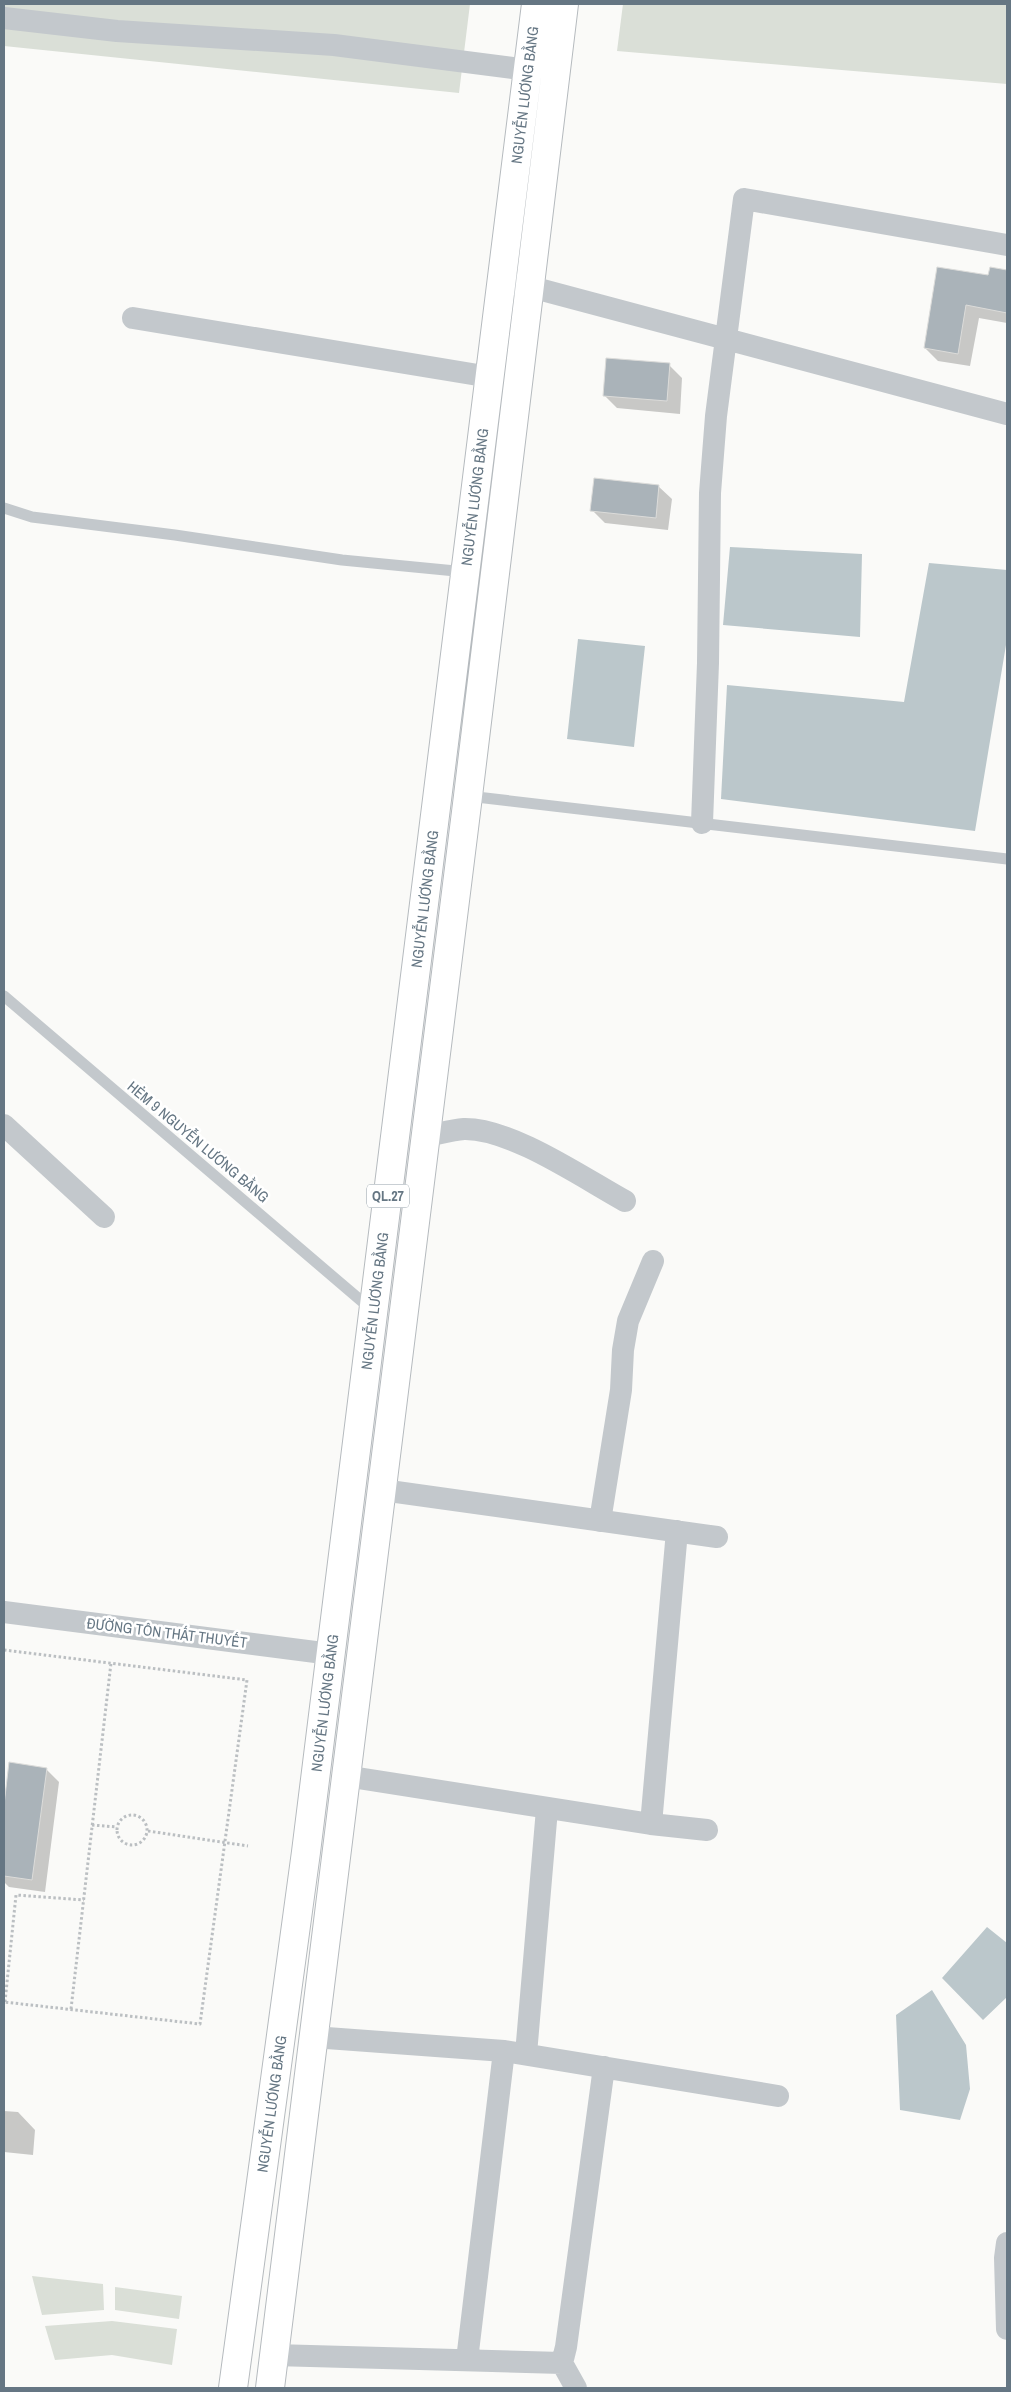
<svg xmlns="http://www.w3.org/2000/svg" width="1011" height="2392" viewBox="0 0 1011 2392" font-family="'Archivo Narrow',sans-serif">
<rect width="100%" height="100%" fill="#fafaf8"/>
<!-- green -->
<path fill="#dadfd7" d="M4,4H470L459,93L4,46Z
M623,4H1007V84L617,51Z
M32,2276L103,2284L104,2310L42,2315Z
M115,2287L182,2296L179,2319L115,2310Z
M112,2321L177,2329L172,2365L112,2355L55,2360L45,2326Z"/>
<!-- water -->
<path fill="#bbc7cb" d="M730,547L862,554L860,637L723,625Z
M929,563L1007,570V639L975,831L721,799L727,685L904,702Z
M578,639L645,646L634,747L567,739Z
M987,1927L1007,1943V1997L983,2020L942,1978Z
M932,1990L966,2045L970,2089L960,2120L900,2110L896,2015Z"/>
<!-- shadow -->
<path fill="#0003" d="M991,268L1007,271V323L979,318L970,366L938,361L925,348L989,277Z
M669,365L682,378L680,414L617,408L604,395Z
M658,486L672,499L668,530L605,523L592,510Z
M10,1764L46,1769L59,1782L45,1892L9,1887L4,1882V1815Z
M4,2111L18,2112L35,2130L33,2155L4,2152Z"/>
<!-- building -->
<path fill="#aab3b9" stroke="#dcdcda" d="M937,267L988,275L990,267L1007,270V313L966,305L958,354L924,348Z
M606,358L670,363L667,401L603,396Z
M594,478L659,485L656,518L590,511Z
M9,1762L47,1768L32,1880L4,1876V1805Z"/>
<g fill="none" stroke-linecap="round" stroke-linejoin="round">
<defs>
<path id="primary" d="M233,2388L306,1852L536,4
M270,2388L468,796L564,4"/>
</defs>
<!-- primary casing -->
<use href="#primary" stroke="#b5babe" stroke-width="30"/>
<!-- path -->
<path stroke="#bbbfc2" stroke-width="3" stroke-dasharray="2.5 2.5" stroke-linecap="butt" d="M4,1650L247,1680L200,2024L4,2002
M117 1830a15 15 0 1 1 30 0a15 15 0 1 1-30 0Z
M92,1825L117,1827
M148,1831L248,1846
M5,2002L16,1895L84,1900
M71,2009L111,1663"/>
<!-- lane -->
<path stroke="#c3c8cc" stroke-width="11" d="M4,508L32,517L175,535L342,560L466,572
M468,796L1007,859
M4,996L372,1310"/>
<!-- street -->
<path stroke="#c3c8cc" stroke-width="22" d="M4,18L117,31L334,45L528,70
M513,284L531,287L1007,414
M133,318L490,377
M702,823L708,663L710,493L716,416L744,199L1007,245
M4,1125L104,1217
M426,1136C438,1134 451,1130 464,1129C511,1128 583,1178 625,1201
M382,1490L717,1537
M600,1521L621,1390L623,1350L628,1321L653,1261
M4,1612L331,1654
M345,1776L651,1824L677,1531
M651,1824L707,1830
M313,2037L504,2051L778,2096
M526,2054L547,1809
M1007,2329L1005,2258L1007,2243
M274,2355L562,2363L566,2347L604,2067
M467,2360L504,2051
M562,2363L576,2388"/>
<!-- primary -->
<use href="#primary" stroke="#fff" stroke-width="28"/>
</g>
<g text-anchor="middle" stroke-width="5" stroke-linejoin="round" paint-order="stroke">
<!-- shield labels -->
<rect fill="#fff" stroke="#939fa8" stroke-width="1" x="367" y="1184.5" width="42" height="23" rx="4"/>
<g font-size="14" font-weight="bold" fill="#657683">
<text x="388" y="1201">QL.27</text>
</g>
<!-- street labels -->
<g font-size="15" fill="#657683" stroke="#fff">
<text transform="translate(525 95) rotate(-83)" y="5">NGUYỄN LƯƠNG BẰNG</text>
<text transform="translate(475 497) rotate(-83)" y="5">NGUYỄN LƯƠNG BẰNG</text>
<text transform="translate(425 899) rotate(-83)" y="5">NGUYỄN LƯƠNG BẰNG</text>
<text transform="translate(198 1142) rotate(40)" y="5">HẺM 9 NGUYỄN LƯƠNG BẰNG</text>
<text transform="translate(375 1301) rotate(-83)" y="5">NGUYỄN LƯƠNG BẰNG</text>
<text transform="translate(167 1633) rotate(7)" y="5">ĐƯỜNG TÔN THẤT THUYẾT</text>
<text transform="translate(325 1703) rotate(-83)" y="5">NGUYỄN LƯƠNG BẰNG</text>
<text transform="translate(272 2104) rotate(-82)" y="5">NGUYỄN LƯƠNG BẰNG</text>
</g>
</g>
<!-- border -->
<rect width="1011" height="2392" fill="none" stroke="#657683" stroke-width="10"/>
</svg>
